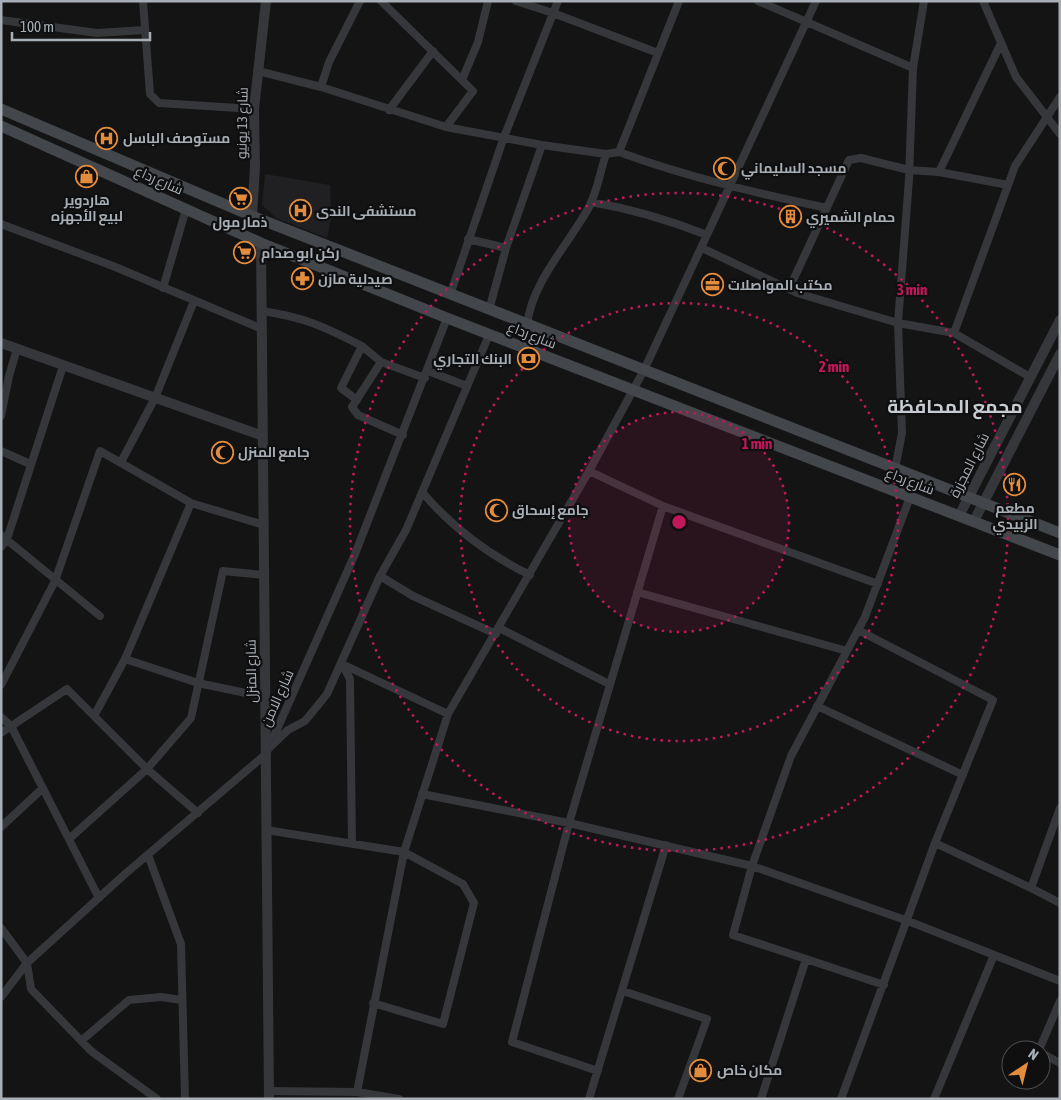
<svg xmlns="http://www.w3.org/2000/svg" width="1061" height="1100" viewBox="0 0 1061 1100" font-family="'Asap Condensed',Cairo,sans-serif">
<rect width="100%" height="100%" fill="#141415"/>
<!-- built -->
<path fill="#202022" d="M265,174L330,185L331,219L327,238L276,218L262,205Z"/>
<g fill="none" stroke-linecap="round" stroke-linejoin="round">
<!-- minor -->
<path stroke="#35373a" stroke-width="8" d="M143,1L150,94L159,103L254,109
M381,1L473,91L446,127
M516,1L553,13L658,53
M758,1L913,68
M983,1L1016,77L1060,134
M1,20L97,33L145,30
M1001,43L939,172L1008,185
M258,71L321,87L446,127L542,145L606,154
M462,80L478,42L488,1
M321,87L329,62L360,1
M389,110L433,51
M619,152C687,177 756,193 827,208
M591,202C632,209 669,220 707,235
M1,224L113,266L262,329
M468,239L506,248
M702,248L797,293L898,323L954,333L1030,377
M163,288L186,209
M789,289L849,160L861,158L909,170L939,172
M450,295L504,137L558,1
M489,310L506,248L542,145
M262,311C304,317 325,327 362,346
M527,325C532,282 567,246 588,209C597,193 600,172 606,154L619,152L679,1
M954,333L1015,166L1060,97
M381,362L352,407L358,415L403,435
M428,371L467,386
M357,400L341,388L362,346L381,362L425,378
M1,416L9,376L17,349
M1,451L30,464
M121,462L155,398L194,301
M895,469L902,433L898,323L909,179L913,68L924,1
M589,471L663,506L878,584
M422,492C451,526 489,555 530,575
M1,535L100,616
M1,547L7,539L63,366
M380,576L413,596L496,634
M637,592L847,651
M499,628L609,684
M125,659L198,683L265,697
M342,664L350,679L352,844
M342,664L448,714
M1,685L55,581L100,451L191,503
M817,706L963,775
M94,716L125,659L191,503L264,525
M1,717L11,726L99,898
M1,733L67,689L147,769L191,718L223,571L264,575
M270,747L288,730L305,721L327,694L380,576L406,530L489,335
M422,794L569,823L752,866L908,921L1060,981
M1,827L43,788
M266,830L404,852L463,884L474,903L443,1024L373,1003
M69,839L147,769L198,813
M935,843L1031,888L1060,808
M148,855L181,944L185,1099
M1031,888L1060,903
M1,928L27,963L31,989L91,1051L157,1099
M806,959L733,935L752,866L791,756L865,617L910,497
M623,991L707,1019L678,1099
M1,997L27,963L125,874L266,754L355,554L447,318
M81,1041L129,1000L161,997L182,1000
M1039,1050L1060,1001
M1041,1053L1060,1063
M598,1071L512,1042L569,823L663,506
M269,1091L357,1092L399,1099
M357,1092L404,852L448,714L589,471L644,370L816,1
M589,1099L666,845
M761,1099L806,959L884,985
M841,1099L935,843L993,700L858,630
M934,1099L994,955"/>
<!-- tertiary -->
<path stroke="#35373a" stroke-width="10" d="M252,216L255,167L254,109L266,1
M261,243L269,1099
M1,343L263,436
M959,516L1060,320
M974,521L1060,354"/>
<!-- secondary -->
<path stroke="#43464a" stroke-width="11" d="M1,109L252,216L1060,533
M1,126L261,243L447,318L1060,555"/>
</g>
<!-- distance rings -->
<circle cx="679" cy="522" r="110" fill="#c2185b" fill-opacity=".12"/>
<g fill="none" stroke="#c2185b" stroke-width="2.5" stroke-dasharray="2.5 5">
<circle cx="679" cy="522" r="110"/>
<circle cx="679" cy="522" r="219"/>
<circle cx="679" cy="522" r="329"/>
</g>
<!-- icons -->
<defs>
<symbol id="hospital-ring" viewBox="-11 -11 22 22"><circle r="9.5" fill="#0f0f10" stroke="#e48c3d" stroke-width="1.5"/><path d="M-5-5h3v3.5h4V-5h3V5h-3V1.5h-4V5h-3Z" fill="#e48c3d"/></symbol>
<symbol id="mosque-ring" viewBox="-11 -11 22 22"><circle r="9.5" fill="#0f0f10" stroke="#e48c3d" stroke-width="1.5"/><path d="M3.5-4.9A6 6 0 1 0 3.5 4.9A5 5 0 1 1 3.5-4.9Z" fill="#e48c3d"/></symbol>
<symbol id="shop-ring" viewBox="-11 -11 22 22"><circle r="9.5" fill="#0f0f10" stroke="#e48c3d" stroke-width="1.5"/><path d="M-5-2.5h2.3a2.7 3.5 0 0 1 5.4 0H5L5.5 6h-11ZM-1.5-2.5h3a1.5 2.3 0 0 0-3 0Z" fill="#e48c3d"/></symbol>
<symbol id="supermarket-ring" viewBox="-11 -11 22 22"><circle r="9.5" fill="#0f0f10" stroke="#e48c3d" stroke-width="1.5"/><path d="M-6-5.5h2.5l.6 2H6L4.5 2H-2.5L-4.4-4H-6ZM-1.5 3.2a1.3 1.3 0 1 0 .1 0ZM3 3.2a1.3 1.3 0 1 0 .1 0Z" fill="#e48c3d"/></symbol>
<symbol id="building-ring" viewBox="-11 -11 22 22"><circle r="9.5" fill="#0f0f10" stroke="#e48c3d" stroke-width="1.5"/><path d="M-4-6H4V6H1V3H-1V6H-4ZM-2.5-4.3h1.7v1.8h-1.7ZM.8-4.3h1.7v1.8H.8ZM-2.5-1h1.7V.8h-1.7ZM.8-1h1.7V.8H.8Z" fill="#e48c3d"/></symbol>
<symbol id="pharmacy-ring" viewBox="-11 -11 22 22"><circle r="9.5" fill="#0f0f10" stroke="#e48c3d" stroke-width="1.5"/><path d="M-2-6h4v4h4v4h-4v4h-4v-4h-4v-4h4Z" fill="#e48c3d"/></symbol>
<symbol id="office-ring" viewBox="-11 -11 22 22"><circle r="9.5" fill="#0f0f10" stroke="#e48c3d" stroke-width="1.5"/><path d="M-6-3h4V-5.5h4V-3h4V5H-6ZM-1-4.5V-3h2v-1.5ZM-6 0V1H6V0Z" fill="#e48c3d"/></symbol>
<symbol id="bank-ring" viewBox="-11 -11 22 22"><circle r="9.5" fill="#0f0f10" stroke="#e48c3d" stroke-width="1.5"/><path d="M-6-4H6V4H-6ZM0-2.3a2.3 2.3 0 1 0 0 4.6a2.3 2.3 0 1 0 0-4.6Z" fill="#e48c3d"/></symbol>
<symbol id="restaurant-ring" viewBox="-11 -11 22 22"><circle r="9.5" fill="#0f0f10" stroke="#e48c3d" stroke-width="1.5"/><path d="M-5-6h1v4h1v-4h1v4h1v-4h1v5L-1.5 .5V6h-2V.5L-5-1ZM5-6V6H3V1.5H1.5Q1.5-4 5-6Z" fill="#e48c3d"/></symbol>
</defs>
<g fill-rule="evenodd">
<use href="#hospital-ring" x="94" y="126" width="25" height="25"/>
<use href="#mosque-ring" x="712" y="156" width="25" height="25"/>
<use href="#shop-ring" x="74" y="164" width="25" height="25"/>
<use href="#supermarket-ring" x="228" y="186" width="25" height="25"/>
<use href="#hospital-ring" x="288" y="198" width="25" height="25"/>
<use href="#building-ring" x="778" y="204" width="25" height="25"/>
<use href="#supermarket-ring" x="232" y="240" width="25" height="25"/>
<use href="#pharmacy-ring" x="290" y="266" width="25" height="25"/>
<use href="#office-ring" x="700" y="272" width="25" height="25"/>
<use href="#bank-ring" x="516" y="346" width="25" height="25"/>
<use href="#mosque-ring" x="210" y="440" width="25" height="25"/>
<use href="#restaurant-ring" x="1002" y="472" width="25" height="25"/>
<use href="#mosque-ring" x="484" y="498" width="25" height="25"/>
<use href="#shop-ring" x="688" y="1058" width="25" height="25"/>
</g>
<g text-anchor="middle" stroke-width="4.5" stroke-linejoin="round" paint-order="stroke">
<!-- street labels -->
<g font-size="14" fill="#a7aeb5" stroke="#0f0f10">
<text transform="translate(242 123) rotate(-89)" y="5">شارع 13 يونيو</text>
<text transform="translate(159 180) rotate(24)" y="5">شارع رداع</text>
<text transform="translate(532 335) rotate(21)" y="5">شارع رداع</text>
<text transform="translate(969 465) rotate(-63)" y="5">شارع المجزرة</text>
<text transform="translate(910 481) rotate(21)" y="5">شارع رداع</text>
<text transform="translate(251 671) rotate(-91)" y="5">شارع المنزل</text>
<text transform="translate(277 698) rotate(-66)" y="5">شارع الامن</text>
</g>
<!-- poi labels -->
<g font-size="14" font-weight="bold" fill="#a7aeb5" stroke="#0f0f10" text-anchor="start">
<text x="123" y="143">مستوصف الباسل</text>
<text x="741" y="173">مسجد السليماني</text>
<text x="87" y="205" text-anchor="middle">هاردوير<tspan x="87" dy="16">لبيع الأجهزه</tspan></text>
<text x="316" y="216">مستشفى الندى</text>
<text x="806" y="222">حمام الشميري</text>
<text x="240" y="227" text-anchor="middle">ذمار مول</text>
<text x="261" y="258">ركن ابو صدام</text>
<text x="318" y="284">صيدلية مازن</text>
<text x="728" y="290">مكتب المواصلات</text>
<text x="512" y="364" text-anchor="end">البنك التجاري</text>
<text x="238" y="457">جامع المنزل</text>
<text x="1015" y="513" text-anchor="middle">مطعم<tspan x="1015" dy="16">الزبيدي</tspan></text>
<text x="512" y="515">جامع إسحاق</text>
<text x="717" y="1075">مكان خاص</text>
</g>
<!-- district labels -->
<g font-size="19" font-weight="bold" fill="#c7ccd1" stroke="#0f0f10">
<text x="955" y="413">مجمع المحافظة</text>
</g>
</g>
<circle cx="679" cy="522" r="8" fill="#c2185b" stroke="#0f0f10" stroke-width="2.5"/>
<g font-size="15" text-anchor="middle" font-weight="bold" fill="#c2185b" stroke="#0f0f10" stroke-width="4.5" stroke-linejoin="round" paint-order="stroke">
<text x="912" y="295">3 min</text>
<text x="834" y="372">2 min</text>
<text x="757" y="449">1 min</text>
</g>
<!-- border -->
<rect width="1061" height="1100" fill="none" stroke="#a7aeb5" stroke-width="5"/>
<!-- north arrow -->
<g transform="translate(1026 1065) rotate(35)"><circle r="24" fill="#0f0f10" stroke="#4c4f52"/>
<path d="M0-4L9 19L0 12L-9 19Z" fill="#e48c3d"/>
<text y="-8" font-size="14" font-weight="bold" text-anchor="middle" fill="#a7aeb5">N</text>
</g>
<!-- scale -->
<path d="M12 32v8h138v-8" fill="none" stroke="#a7aeb5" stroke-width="2.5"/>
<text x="20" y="32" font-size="15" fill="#a7aeb5" stroke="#0f0f10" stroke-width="4" paint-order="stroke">100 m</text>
</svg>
